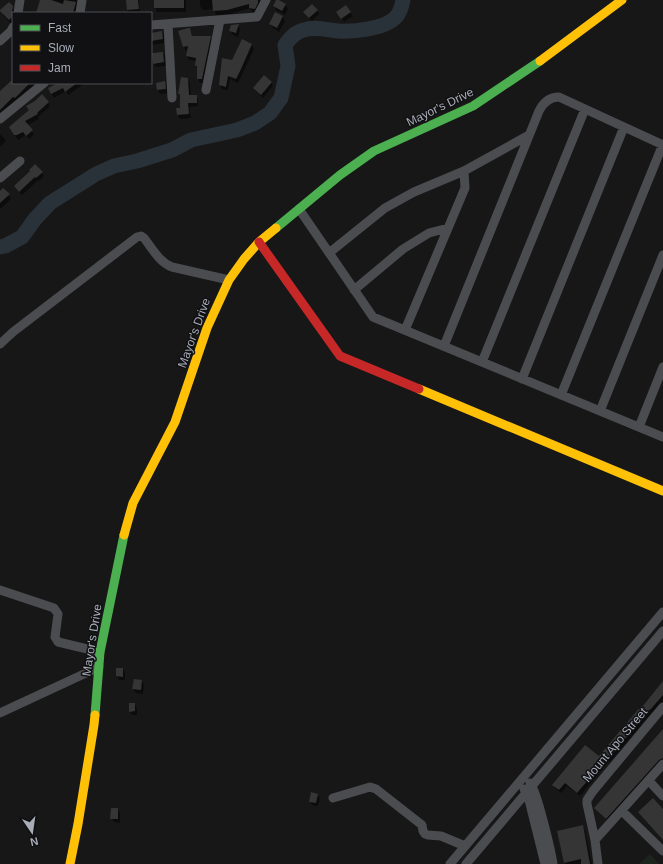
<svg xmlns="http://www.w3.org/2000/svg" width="663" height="864" viewBox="0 0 663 864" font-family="Arial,sans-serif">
<rect width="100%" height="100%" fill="#171717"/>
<!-- green -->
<path fill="#1d241e" d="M650,854L659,864H639Z"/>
<!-- shadow -->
<path fill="#0007" d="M41,0H79L75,13H37Z
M127,0H139L140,13H130L128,10Z
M155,0H186V12H157L155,8Z
M200,0H260L259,7L257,12H252L250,8L230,14L216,15L214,9L203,10L200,6Z
M277,0L286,5L288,9L285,15L276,10L274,6Z
M12,7L15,11L14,13H13V22L11,24L3,15L1,11Z
M317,10L319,14L312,21L307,16Z
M350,12L353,16L344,22L340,16Z
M276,13L283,17L285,21L279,32L273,28L270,24Z
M238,25L240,29L238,37L233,35L230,31Z
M190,29L193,37H210L212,41L204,83H200L198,79V69L196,66L197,61L189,60L187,56L188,50L186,51L184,47L179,32Z
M162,32L164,36V43L151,45V34Z
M243,40L252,45L254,49L238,83L230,79L228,90L222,89L220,85Z
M163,53L165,56L166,66L156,67L154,64H151V54Z
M187,79L190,83L191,96H196L198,100V106L189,107L191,118L180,119L178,115L181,109V97L180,94Z
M13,80V83H36L34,85L35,86L17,101L16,100L3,113L1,112L0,113V90L1,91Z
M271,82L273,86L263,98L254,89Z
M59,83H85L68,95L66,91L54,98L49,89Z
M165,83L167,86V93L160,94L158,90L157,84Z
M48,102L50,106L38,117L39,119L28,125L34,134L29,139L26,135L18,140L10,128L30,110Z
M0,134L3,137L6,141L0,147Z
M42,172L44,176L39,181L38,180L22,195L17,190L15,186Z
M0,192L9,195L11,199L0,209Z
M123,669L125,673V680H119L117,676Z
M142,681L144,685L143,694L136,693L133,689Z
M663,682V701L653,713L652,712L610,762L609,761L580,796L567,786L561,793L556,789L554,785L599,757Z
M135,704L137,708V715H132L130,711Z
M663,731V763L609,822L598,812L595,808Z
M317,794L320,798L318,806L312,805L310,801Z
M118,809L120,813V823L114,822L111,818Z
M582,827L585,831L592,864H565L558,832Z"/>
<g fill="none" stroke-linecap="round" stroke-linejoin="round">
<!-- river -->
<path stroke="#2a3239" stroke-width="15" d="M0,247L5,246L22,237L35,219L50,203L96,174L114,166L137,161L172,150L191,140L237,130L255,123L270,113L281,98L288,66L285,45C290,38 295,32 304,30C315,26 326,30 338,31C353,32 385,29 396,17C400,13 402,5 403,0"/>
</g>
<!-- building -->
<path fill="#353536" d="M40,0H51L63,4L64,0L76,2L73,13H36Z
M126,0H138L139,9L127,10Z
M154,0H184V8H154Z
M212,0H258V3L255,9L249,8V4L227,10L213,11Z
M276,0H279L286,4L282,11L273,6Z
M9,2L13,6L12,12L13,16L9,20L0,11V10Z
M312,4L318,10L309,18L303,12Z
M346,5L351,12L341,19L336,12Z
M275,12L283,16L277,28L269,24Z
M239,24L236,33L229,31L231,25Z
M188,28H190L192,36H211L202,79H197V66H195L196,58L186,56L188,46L183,47L178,31Z
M162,31L163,39L151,41V33Z
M242,39L252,44L241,69L236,79L228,76L226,87L219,85L222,58L232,60Z
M163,52L164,62L153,64L152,53Z
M264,75L272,82L261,95L253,88Z
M181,77L188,78L189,95H197V103H188L189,114L177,115L176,108H180V94H178Z
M12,80L13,83H30L15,98L13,97L0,110V91Z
M165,81L166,89L157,90L156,83Z
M58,83H77L65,92L63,88L51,94L48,88Z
M42,94L49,102L37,113L38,114L25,121L33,130L26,136L23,132L17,135H14L9,127L29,110L26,106L35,101Z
M35,164L43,172L36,178L35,177L19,192L14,186L30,171L29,170Z
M3,188L10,194L0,203V191Z
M116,668H123V677L116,676Z
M134,679L142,680L141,690L132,689Z
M663,681V695L650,710V709L608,759L607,758L577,793L565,783L559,790L552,785L585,745L599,756L641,706L642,707Z
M129,703H135V711L129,712Z
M663,729V758L659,760L606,819L594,808Z
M311,792L318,794L316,803L309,802Z
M653,798L663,809V840L638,812Z
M111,808H118V819H110Z
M583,825L590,864H581V859L564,863L557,831Z"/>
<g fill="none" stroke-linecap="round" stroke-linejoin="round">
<!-- street -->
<path stroke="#4b4c50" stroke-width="9" d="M18,13L20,0
M80,13L82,0
M168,24L172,98
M151,25L257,17L266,0
M0,41L11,31L13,27
M206,90L220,20
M0,119L44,83
M0,178L20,161
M299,209L373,317L663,437
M329,253L385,208L414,192L464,171L529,135
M354,290L403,249L429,233L448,228
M405,330L465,188L464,171
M0,344L13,332L137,237L141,236L144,238C152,248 159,262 172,267L229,280
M444,346L539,111C543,103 549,97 559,97L663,145
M482,362L585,109
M522,379L624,127
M561,395L663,144
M600,411L663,255
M639,427L663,367
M0,590L54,608L58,614L55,637L58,642L100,652
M0,713L99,667
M649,781L663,796
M530,783C537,791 551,851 553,864
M524,789L527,792L545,864
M333,798L370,787L376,789L422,825L423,831L425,834L428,835L441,836L465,846
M622,811L663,851
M595,840L663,764
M450,864L663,612
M466,864L663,631
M598,864L595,840L587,804V800L593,791L663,707"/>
<!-- fast -->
<path stroke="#4caf50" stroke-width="9" d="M276,228L340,175L374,151L473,106L540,61
M95,715L100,652L124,535"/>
<!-- slow -->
<path stroke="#ffc107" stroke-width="9" d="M540,61L622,0
M419,389L663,491
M124,535L133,503L175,422L207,328L229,280L244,259L259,242L276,228
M70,864L78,824L94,725L95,715"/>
<!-- jam -->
<path stroke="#c62828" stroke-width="9" d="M259,242L340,356L419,389"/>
</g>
<g text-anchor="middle" stroke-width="3" stroke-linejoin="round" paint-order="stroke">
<!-- street labels -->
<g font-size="12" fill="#a8adb8" stroke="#111113">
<text transform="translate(440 107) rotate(-26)" y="4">Mayor's Drive</text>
<text transform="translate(194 333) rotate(-70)" y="4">Mayor's Drive</text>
<text transform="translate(92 640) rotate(-81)" y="4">Mayor's Drive</text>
<text transform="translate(615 745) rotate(-50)" y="4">Mount Apo Street</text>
</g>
</g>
<!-- legend -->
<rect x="12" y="12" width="140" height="72" fill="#111113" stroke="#4d4f55"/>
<rect x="20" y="25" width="20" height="6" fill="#4caf50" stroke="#4d4f55"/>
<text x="48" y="32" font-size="12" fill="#a8adb8">Fast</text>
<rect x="20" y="45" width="20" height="6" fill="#ffc107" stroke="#4d4f55"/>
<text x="48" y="52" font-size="12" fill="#a8adb8">Slow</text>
<rect x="20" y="65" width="20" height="6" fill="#c62828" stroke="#4d4f55"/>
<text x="48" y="72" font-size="12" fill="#a8adb8">Jam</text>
<!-- north arrow -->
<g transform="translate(32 832) rotate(167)" stroke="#111113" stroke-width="3" paint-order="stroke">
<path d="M0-3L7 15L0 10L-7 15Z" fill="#a8adb8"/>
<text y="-6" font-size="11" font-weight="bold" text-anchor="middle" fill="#a8adb8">N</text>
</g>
</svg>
